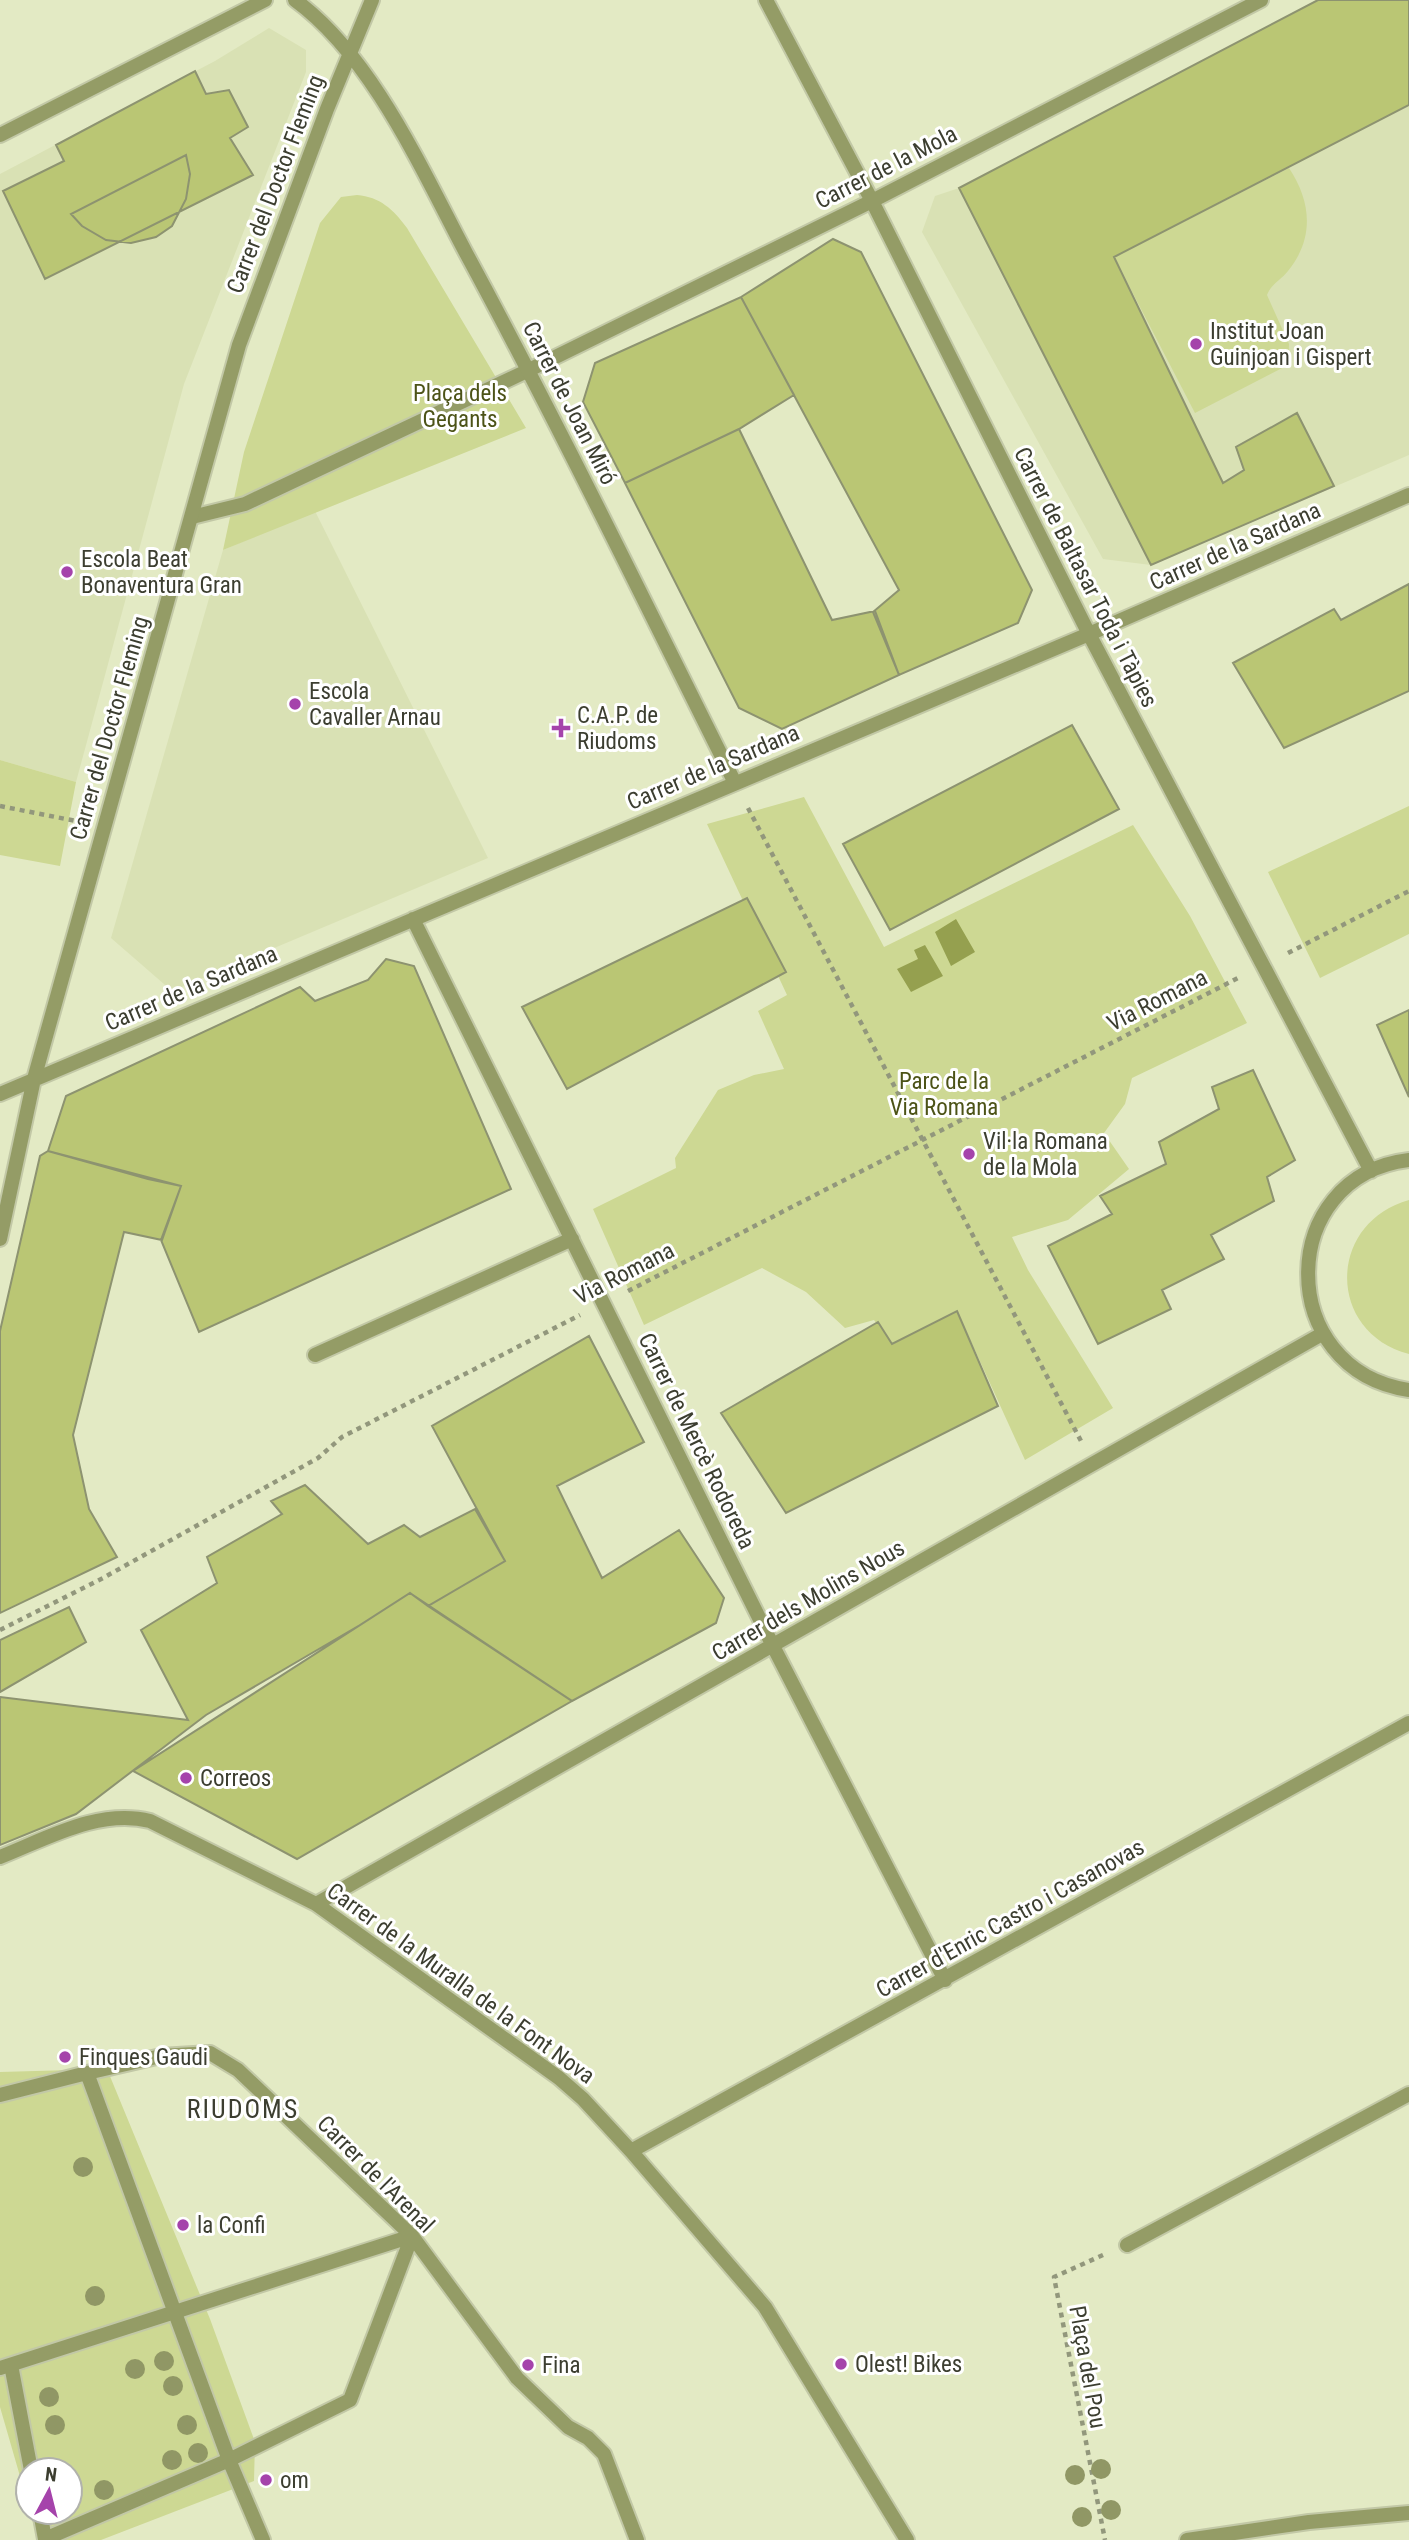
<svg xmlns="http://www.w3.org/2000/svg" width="1409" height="2540" viewBox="0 0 1409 2540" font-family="'Roboto Condensed',sans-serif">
<rect width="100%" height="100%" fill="#e3eac4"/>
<!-- built -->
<path fill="#d9e1b4" d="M1318,0H1409V455L1151,565L1103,559L922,232L935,196L959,188Z
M269,28L306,50V72L184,384L76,782L0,760V174L215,61Z
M315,511L488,858L172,991L111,938L223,550Z"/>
<!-- green -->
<path fill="#cdd893" d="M1289,168C1311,201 1315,238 1288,271C1281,280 1271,284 1267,295L1289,344L1288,365L1195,413L1114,257Z
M357,195C380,197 393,209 407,228L526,428L223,550L244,452L320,223L341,197Z
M0,760L76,782L60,866L0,855Z
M804,797L884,947L1133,825L1190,916L1247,1023L1132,1078L1125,1104L1104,1133L1129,1169L1068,1220L1012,1237L1028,1270L1113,1408L1025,1460L957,1311L892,1344L874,1320L845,1328L806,1292L762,1268L644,1325L593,1209L676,1168L675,1158L718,1090L754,1075L784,1069L758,1011L787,995L707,824Z
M1409,806V934L1320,978L1268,872Z
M1409,1200V1354C1326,1332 1327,1223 1409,1200Z
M107,2069L210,2319L255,2442L254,2481L101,2540H38L30,2512H70V2470H28V2504L0,2407V2072Z"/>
<!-- water -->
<path fill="#95a04f" d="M956,919L975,952L951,966L935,932Z
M925,945L943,976L911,992L897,969L918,959L914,950Z"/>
<!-- building -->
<path fill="#bac674" stroke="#8d9370" stroke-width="2" d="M1318,0H1409V105L1114,257L1223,483L1244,470L1236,447L1297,413L1334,486L1151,565L959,188Z
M195,71L206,94L229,90L248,127L230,138L253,175L45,279L3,191L64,161L56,145Z
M186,155L190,174L186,199L172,226L156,237L131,243L106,240L82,226L71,214Z
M833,239L861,252L1032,590L1018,623L899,675L873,612L899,590L741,297Z
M741,297L794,395L739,429L625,483L583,402L595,363Z
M739,429L832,620L875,611L899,675L782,729L739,708L625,483Z
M1409,584V691L1284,748L1233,663L1334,609L1341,620Z
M1072,725L1119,809L890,930L843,844Z
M747,898L786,972L567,1089L522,1007Z
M386,959L414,966L511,1189L199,1332L161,1240L181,1186L148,1179L48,1151L66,1096L300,987L315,1001L368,980Z
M1409,1010V1097L1377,1025Z
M1253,1070L1295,1160L1267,1177L1274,1201L1211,1235L1224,1259L1162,1290L1171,1309L1098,1344L1048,1246L1112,1214L1100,1196L1166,1164L1159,1142L1219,1109L1212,1087Z
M48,1151L181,1186L162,1240L124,1232L73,1435L89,1509L117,1557L0,1613V1331L40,1156Z
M957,1311L998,1406L786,1513L721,1413L878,1322L892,1344Z
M589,1336L644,1442L557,1486L602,1578L679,1530L724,1598L716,1623L572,1701L428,1606L505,1561L432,1426Z
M305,1485L368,1544L404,1525L420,1537L475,1509L505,1561L428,1606L410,1593L360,1625L206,1715L76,1814L0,1845V1697L188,1720L141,1630L217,1583L207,1557L282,1514L271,1501Z
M410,1593L572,1701L297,1859L133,1771Z
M69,1607L86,1642L0,1692V1640Z"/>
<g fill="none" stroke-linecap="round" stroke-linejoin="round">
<defs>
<path id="pedestrian" d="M192,517L245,504L529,370"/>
<path id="minor" d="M295,0C372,56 422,170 466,253C560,427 646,605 735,783
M766,0L872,201L1089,634L1371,1171
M0,135L265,0
M529,370L872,201L1261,0
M413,919L773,1646L945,1980
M0,1094L1089,634L1409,495
M1409,1160C1275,1176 1274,1370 1409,1390
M0,1239L34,1079L239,345L327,109L372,0
M315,1355L572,1239
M0,1857C46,1839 99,1808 150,1821L316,1904L559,2078L583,2099L631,2151L765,2307L907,2540
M316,1904L1322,1334
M87,2073L161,2056L210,2053L238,2070L412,2236L517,2378L568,2427L588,2438L604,2454L637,2540
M0,2095L87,2073L229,2460L45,2539L40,2512
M631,2151L1409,1723
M1127,2245L1409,2094
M11,2365L31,2470
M0,2368L412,2236
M263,2540L229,2460L350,2400L412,2236
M1187,2540L1309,2522L1409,2513"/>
</defs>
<!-- pedestrian casing -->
<use href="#pedestrian" stroke="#c2c8a6" stroke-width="18"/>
<!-- minor casing -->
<use href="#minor" stroke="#c2c8a6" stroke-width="18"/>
<!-- path -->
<path stroke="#92977c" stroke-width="4.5" stroke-dasharray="5 5" stroke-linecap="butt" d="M0,806L76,821
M748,808L1081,1441
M1288,953L1409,891
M628,1291L1240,977
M0,1630L103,1578L318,1458L342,1437L580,1315
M1103,2255L1054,2277L1105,2540"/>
<!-- pedestrian -->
<use href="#pedestrian" stroke="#949c66" stroke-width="14"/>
<!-- minor -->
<use href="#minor" stroke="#949c66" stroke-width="14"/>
</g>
<!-- trees -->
<g fill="#909765">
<circle cx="83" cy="2167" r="10"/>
<circle cx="95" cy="2296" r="10"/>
<circle cx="164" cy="2361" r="10"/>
<circle cx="135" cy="2369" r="10"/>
<circle cx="173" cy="2386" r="10"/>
<circle cx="49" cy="2397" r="10"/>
<circle cx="55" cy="2425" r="10"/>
<circle cx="187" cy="2425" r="10"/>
<circle cx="198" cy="2453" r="10"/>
<circle cx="172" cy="2460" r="10"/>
<circle cx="1101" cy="2469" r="10"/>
<circle cx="1075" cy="2475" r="10"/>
<circle cx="104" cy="2490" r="10"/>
<circle cx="1111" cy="2510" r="10"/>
<circle cx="1082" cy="2517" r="10"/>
</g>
<!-- markers -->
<g fill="#a543ab" stroke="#fff" stroke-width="2.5">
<circle cx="1196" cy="344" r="7"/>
<circle cx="67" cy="572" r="7"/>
<circle cx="295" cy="704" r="7"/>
<path d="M557.5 717.5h7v7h7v7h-7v7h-7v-7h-7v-7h7z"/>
<circle cx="969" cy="1154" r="7"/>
<circle cx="186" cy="1778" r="7"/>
<circle cx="65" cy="2057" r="7"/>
<circle cx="183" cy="2225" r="7"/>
<circle cx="841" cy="2364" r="7"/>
<circle cx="528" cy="2365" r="7"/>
<circle cx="266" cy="2480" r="7"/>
</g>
<g text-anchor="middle" stroke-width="6" stroke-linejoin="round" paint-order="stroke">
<!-- street labels -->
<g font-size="23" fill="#3c3e30" stroke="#fff">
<text transform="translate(886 167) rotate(-27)" y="8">Carrer de la Mola</text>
<text transform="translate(275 184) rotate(-69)" y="8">Carrer del Doctor Fleming</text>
<text transform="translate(570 403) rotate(63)" y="8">Carrer de Joan Miró</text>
<text transform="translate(1235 546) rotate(-24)" y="8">Carrer de la Sardana</text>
<text transform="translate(1086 577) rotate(63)" y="8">Carrer de Baltasar Toda i Tàpies</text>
<text transform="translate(109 728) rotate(-74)" y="8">Carrer del Doctor Fleming</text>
<text transform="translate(713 767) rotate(-23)" y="8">Carrer de la Sardana</text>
<text transform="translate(191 988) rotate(-23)" y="8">Carrer de la Sardana</text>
<text transform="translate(1157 1000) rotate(-27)" y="8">Via Romana</text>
<text transform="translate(624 1273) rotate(-27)" y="8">Via Romana</text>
<text transform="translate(697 1441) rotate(64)" y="8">Carrer de Mercè Rodoreda</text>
<text transform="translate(808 1600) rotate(-30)" y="8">Carrer dels Molins Nous</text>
<text transform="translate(1010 1918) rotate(-29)" y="8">Carrer d'Enric Castro i Casanovas</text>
<text transform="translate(461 1983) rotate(36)" y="8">Carrer de la Muralla de la Font Nova</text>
<text transform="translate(376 2174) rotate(45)" y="8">Carrer de l'Arenal</text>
<text transform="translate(1088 2367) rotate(80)" y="8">Plaça del Pou</text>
</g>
<!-- poi labels -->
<g font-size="23" fill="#3c3e30" stroke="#fff" text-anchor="start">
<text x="1210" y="339">Institut Joan<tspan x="1210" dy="26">Guinjoan i Gispert</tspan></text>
<text x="81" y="567">Escola Beat<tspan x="81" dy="26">Bonaventura Gran</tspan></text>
<text x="309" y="699">Escola<tspan x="309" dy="26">Cavaller Arnau</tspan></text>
<text x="577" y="723">C.A.P. de<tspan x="577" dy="26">Riudoms</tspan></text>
<text x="983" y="1149">Vil·la Romana<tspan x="983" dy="26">de la Mola</tspan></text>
<text x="200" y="1786">Correos</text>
<text x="79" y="2065">Finques Gaudi</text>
<text x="197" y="2233">la Confi</text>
<text x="855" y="2372">Olest! Bikes</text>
<text x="542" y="2373">Fina</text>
<text x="280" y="2488">om</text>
</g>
<!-- park labels -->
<g font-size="23" fill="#4c5317" stroke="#fff">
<text x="460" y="401">Plaça dels<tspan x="460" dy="26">Gegants</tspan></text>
<text x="944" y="1089">Parc de la<tspan x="944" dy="26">Via Romana</tspan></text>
</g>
<!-- quarter labels -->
<g font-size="26" letter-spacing="2" fill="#3c3e30" stroke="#fff">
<text x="243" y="2118">RIUDOMS</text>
</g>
</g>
<!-- north arrow -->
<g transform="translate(49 2491) rotate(7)"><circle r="33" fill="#ffffff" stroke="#b1b2ac" stroke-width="2"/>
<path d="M0-5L12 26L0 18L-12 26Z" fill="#a543ab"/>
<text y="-10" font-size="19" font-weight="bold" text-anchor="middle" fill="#3c3e30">N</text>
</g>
</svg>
